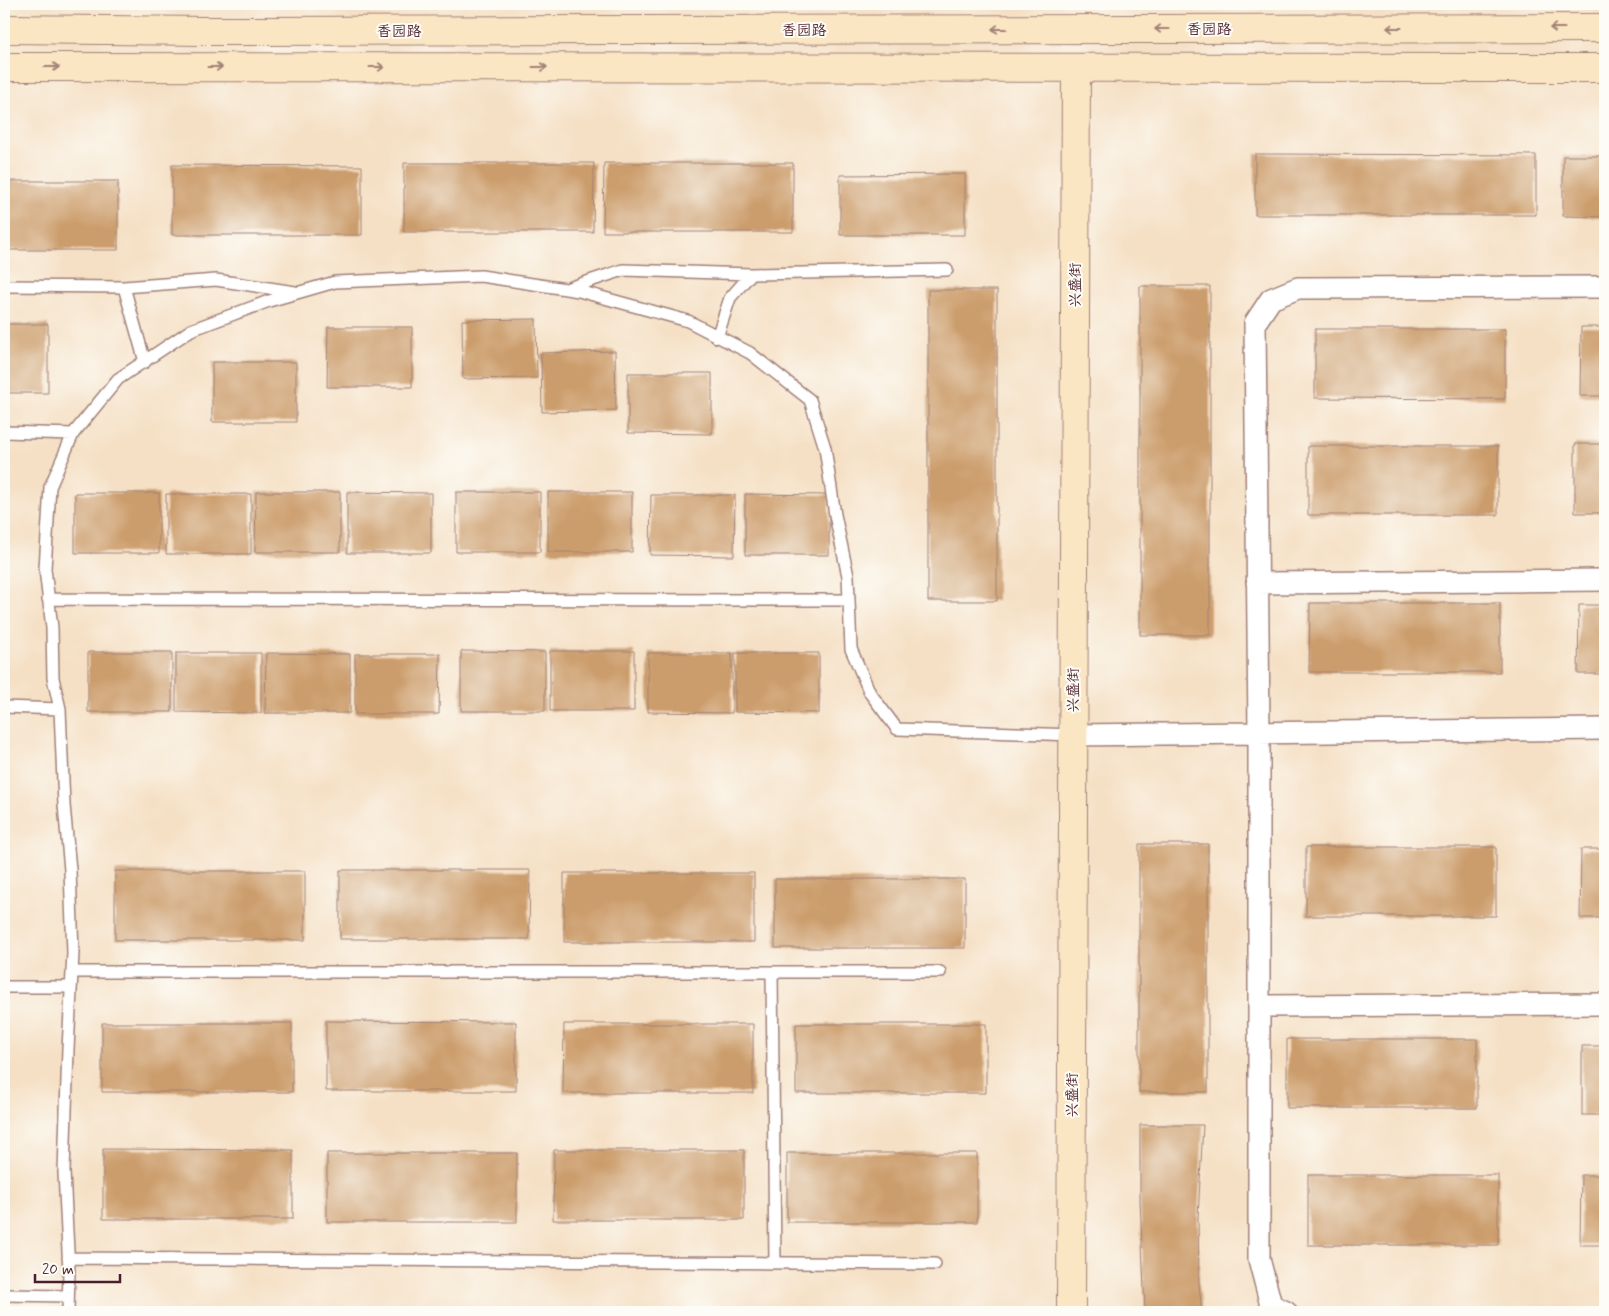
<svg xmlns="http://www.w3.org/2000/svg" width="1609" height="1316" viewBox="0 0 1609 1316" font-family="Mynerve,'LXGW WenKai TC',sans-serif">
<rect width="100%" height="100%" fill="#fdfcf7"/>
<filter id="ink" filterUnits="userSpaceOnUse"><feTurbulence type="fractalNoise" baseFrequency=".02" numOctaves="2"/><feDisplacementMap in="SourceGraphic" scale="10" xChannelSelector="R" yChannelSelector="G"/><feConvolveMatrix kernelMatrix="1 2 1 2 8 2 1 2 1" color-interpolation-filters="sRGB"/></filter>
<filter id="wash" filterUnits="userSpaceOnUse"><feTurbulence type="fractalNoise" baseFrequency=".0096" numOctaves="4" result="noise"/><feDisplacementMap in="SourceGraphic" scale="20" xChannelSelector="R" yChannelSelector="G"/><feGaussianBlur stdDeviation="1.12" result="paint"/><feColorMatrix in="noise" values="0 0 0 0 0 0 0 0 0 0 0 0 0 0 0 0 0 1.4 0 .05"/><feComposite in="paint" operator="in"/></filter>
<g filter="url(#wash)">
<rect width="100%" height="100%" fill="#f5e0c5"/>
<g id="blocks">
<!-- building -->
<path fill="#cc9d6c" d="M1255,154L1536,155V215H1255Z
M1563,156H1605V217L1563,216Z
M404,163H594L593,232H404Z
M604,163H793V232H603Z
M172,165L362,166V235H172Z
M965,174V235H840V175Z
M4,181H118V250H4Z
M1140,286H1210V635H1140Z
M928,290H997V601H928Z
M536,319L537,378L463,379L462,320Z
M4,324H48V393H4Z
M328,327H412V387H327Z
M1581,327H1605V396H1580Z
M1315,329H1505V399L1315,398Z
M615,351L616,410L542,412L541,353Z
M212,362H296V422H212Z
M628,373H712V434L628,433Z
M1575,444H1605V513H1575Z
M1308,446H1498V515H1308Z
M256,492H340V552H255Z
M347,492L431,493V553H347Z
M456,492H540V552H456Z
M548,492H632V552H548Z
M75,493H159V553H75Z
M166,494H251V554H166Z
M745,494L829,495V555H745Z
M651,495H735L734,556L650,555Z
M1310,603H1500V672H1309Z
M1579,605H1605V674H1578Z
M461,651L545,652V711H461Z
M550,651H634V711H550Z
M88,652H172V712H88Z
M176,653H261V713L176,712Z
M266,653L350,654V713H265Z
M648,653H732V713L648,712Z
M735,653H819V713L735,712Z
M355,654H440L439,714H355Z
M1139,844H1208V1092H1139Z
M1306,847H1496V916H1306Z
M1581,849H1605V918H1580Z
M340,870H530L529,939H340Z
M115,871H305V940H115Z
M564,873H754V942H564Z
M775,879H965V948H775Z
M326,1021L516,1022V1091H326Z
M102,1023H292V1092H102Z
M564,1024H753V1093H563Z
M796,1024H986V1093H796Z
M1287,1039H1477V1108H1287Z
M1582,1046H1605V1115H1582Z
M1140,1125H1203L1198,1217L1199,1284L1202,1312H1145L1140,1199Z
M103,1149L293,1150V1219H103Z
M554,1150H744V1220H553Z
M327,1153H517V1222H327Z
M787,1153H977V1222H787Z
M1308,1175H1498V1245H1308Z
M1581,1175H1605V1245H1580Z"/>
</g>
</g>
<g filter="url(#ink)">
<use href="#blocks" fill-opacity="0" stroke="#a08078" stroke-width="1"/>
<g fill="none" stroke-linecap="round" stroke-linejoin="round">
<defs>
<path id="lane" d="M4,286L124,287L145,362
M124,287L216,280L295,292
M569,288L623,270L751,274
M717,337L730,298L751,274L947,270
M4,432L73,434
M48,599L849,600
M4,707L60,709
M72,972H940
M772,972L775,1263
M4,987H71
M68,1258L935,1264
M4,1295L68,1296
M68,1312L69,1271L64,1172L68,1049L73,953L70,870L64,805L60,709L53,678L52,628L45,569L50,487L73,434L118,379L191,330L269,301L335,282L481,276L579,291L688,321L750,353L810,400L825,448L835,515L848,576L851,649L870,693L897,729L1073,735"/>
<path id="street" d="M1257,583L1605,580
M1073,735L1605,729
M1259,1006L1605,1004
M1286,1312L1271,1305L1259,1259V733L1255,323L1271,299L1298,288L1605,287"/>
<path id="secondary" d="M4,29L206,31L1605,28
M4,67L1605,68
M1071,1312L1076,68"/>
</defs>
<!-- lane casing -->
<use href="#lane" stroke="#a08078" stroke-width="14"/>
<!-- street casing -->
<use href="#street" stroke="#a08078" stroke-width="24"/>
<!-- secondary casing -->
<use href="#secondary" stroke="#a08078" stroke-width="30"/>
<!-- lane -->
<use href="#lane" stroke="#fff" stroke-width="11"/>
<!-- street -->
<use href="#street" stroke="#fff" stroke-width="21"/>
<!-- secondary -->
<use href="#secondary" stroke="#fbe6c3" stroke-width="28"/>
</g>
<!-- one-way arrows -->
<defs><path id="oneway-shaft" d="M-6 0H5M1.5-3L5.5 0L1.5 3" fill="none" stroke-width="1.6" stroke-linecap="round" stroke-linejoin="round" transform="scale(1.25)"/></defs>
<g stroke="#a28277">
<use href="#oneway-shaft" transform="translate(1394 28) rotate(180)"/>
<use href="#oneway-shaft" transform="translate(1557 28) rotate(180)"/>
<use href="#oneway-shaft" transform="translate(999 29) rotate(180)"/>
<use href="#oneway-shaft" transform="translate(1162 29) rotate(180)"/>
<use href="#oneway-shaft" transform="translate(52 67)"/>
<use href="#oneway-shaft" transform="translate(215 67)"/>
<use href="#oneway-shaft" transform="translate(377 67)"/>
<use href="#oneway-shaft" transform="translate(540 67)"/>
</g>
</g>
<g text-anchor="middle" stroke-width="4" stroke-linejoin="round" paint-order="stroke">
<!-- street labels -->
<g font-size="15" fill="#4a1f2b" stroke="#fdfcf7">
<text x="1209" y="34">香园路</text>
<text x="804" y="35">香园路</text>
<text x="399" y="36">香园路</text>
<text transform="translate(1075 285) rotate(-90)" y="5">兴盛街</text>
<text transform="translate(1073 690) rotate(-90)" y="5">兴盛街</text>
<text transform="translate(1072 1095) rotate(-90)" y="5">兴盛街</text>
</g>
</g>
<!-- margin -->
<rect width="1609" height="1316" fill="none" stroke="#fdfcf7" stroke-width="20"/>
<!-- scale -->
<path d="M35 1274v8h85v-8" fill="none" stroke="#4a1f2b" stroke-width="2.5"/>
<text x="42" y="1274" font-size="15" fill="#4a1f2b" stroke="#fdfcf7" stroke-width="4" paint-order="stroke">20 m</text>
</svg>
